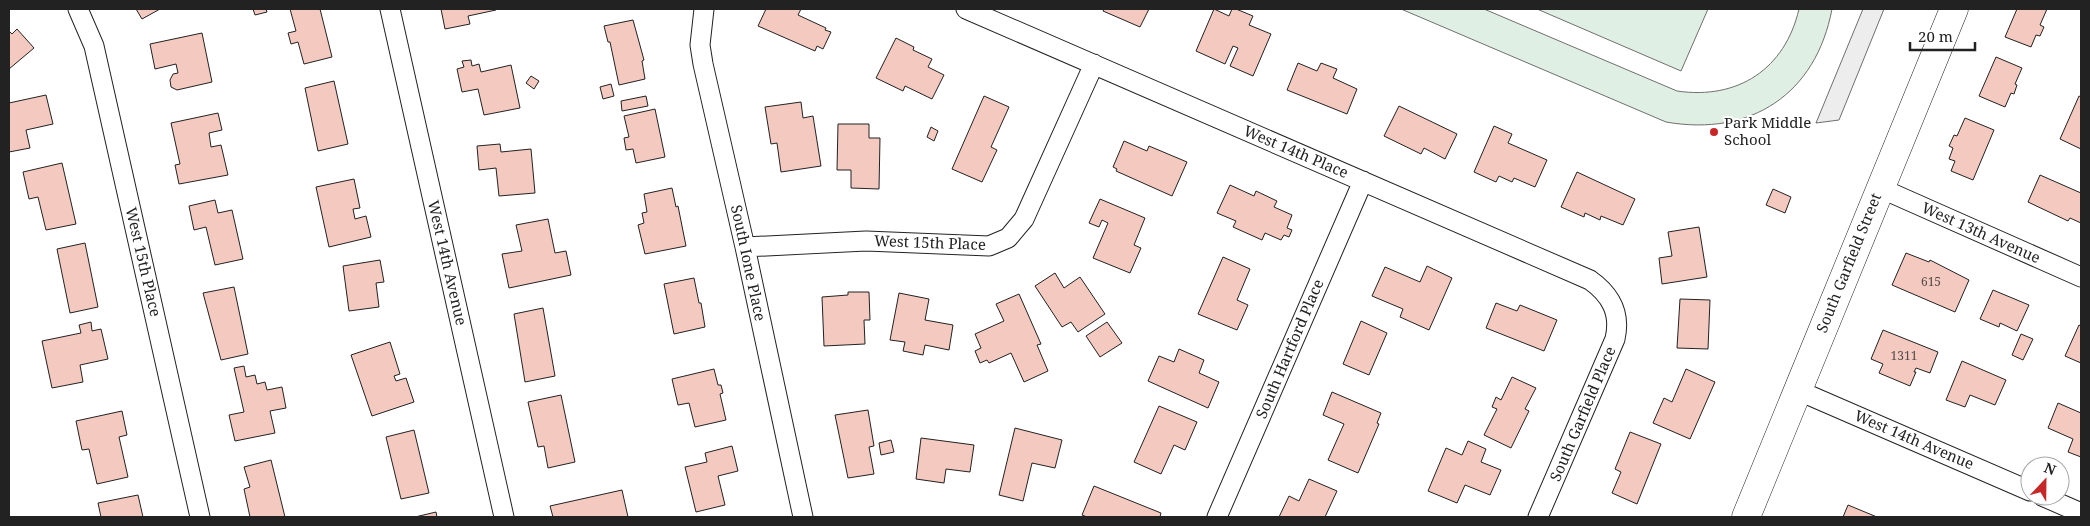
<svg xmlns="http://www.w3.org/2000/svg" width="2090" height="526" viewBox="0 0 2090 526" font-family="'Noto Serif',serif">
<rect width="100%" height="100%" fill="#fff"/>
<!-- green -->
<path fill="#e0efe3" stroke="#6f6f6f" d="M1401,9H1484L1677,91C1738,100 1785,69 1799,9H1832C1816,94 1751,137 1666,122Z
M1537,9H1708L1681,71Z"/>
<!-- parking -->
<path fill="#ededed" stroke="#6f6f6f" d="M1863,9H1884L1839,120L1816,123Z"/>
<!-- building -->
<path fill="#f3c9c0" stroke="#222" d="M136,9H160L142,19Z
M253,9H266L267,12L255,15Z
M290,9H320L332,57L304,64L298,42L291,44L288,33L296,31Z
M441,9H495L496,10L468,16L470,24L445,29Z
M766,9H801L798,15L826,28L825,30L831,32L823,49L817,46L815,51L758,26Z
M1104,9H1149L1140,27L1103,11Z
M1214,9L1229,16L1232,9H1236L1253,16L1249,25L1271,34L1253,76L1230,66L1238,48L1233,46L1225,64L1196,51Z
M2017,9H2047L2040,25L2044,27L2040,36L2036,35L2031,47L2005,37Z
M633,20L644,60L642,61L645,79L619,85L610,42H608L604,26Z
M17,29L34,48L9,69V31L12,34Z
M202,33L212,82L177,90L171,87L170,80L173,74L178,73L176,64L155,69L150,44Z
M896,38L914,47L913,50L932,59L928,67L944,75L932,99L905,86L903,91L876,78Z
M1996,57L2022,68L2015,84L2017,85L2014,94L2011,93L2005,107L1979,96Z
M471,60L472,66L479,64L481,72L511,65L520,108L484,115L478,89L462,92L457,69L464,67L462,61Z
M1298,63L1317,71L1321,63L1337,69L1333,78L1357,89L1347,114L1287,90Z
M531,76L539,81L534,89L526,83Z
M334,81L348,144L318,151L305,88Z
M611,84L614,96L603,99L600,87Z
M46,95L53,124L26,130L30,148L9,152V103Z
M646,96L648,106L622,111L621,101Z
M984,96L1009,107L991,147L997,150L982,182L952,169Z
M2079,96L2081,97V149L2060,139Z
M801,102L803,118L813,116L821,166L781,172L777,143L771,144L765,107Z
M1399,106L1457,134L1445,159L1424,148L1421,154L1384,136Z
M655,109L665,157L636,163L633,149L626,150L624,138L629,137L624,116Z
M218,113L222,130L209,133L211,147L221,145L228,175L179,184L175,165L180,164L171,123Z
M1965,118L1994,130L1973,180L1951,171L1955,161L1949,159L1953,148L1949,146L1954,135L1957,136Z
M838,124H869V138H880L879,189L851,188V170H837Z
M1494,126L1512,134L1508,143L1547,160L1535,187L1514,178L1512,182L1499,176L1496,182L1474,172Z
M931,127L938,131L934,141L927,137Z
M1124,141L1147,151L1149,146L1187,162L1172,196L1116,171L1117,169L1113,167Z
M500,144L501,152L531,149L535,193L499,196L496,168L479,170L477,146Z
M62,163L76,224L46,230L38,197L29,199L23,172Z
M1577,172L1635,199L1623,225L1601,216L1600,220L1585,213L1584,217L1561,207Z
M2040,175L2081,193V223L2070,218L2068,221L2028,202Z
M354,179L360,208L353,209L355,219L366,216L371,237L329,247L316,187Z
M1230,185L1254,196L1256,191L1277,201L1274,207L1292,215L1287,228L1292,230L1289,237L1284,235L1281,240L1265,233L1262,240L1233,227L1236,221L1217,213Z
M672,188L676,207L678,206L686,246L645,254L638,225L644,223L642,213L647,212L644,194Z
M1773,189L1791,197L1785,213L1766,205Z
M1100,199L1145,218L1134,245L1141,248L1130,273L1093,258L1108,223L1102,220L1099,227L1089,223Z
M215,200L218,213L232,210L243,259L215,265L206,227L194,230L189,206Z
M548,219L555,253L566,251L571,275L509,288L502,254L522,251L516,225Z
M1699,227L1707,277L1662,284L1659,258L1672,256L1668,232Z
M85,243L98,307L70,313L57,249Z
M1906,253L1929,262L1930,260L1969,280L1955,312L1892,285Z
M1223,257L1250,269L1237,300L1248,305L1237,330L1198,314Z
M380,260L384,282L376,283L379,307L349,311L343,266Z
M1427,266L1452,278L1429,330L1400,317L1403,309L1372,296L1385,267L1420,282Z
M1055,273L1064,288L1080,277L1105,314L1078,332L1071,322L1062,327L1035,286Z
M694,278L699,303H701L705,327L674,334L664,284Z
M234,287L248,354L221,360L203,293Z
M1993,290L2029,305L2017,331L2000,323L1999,327L1980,319Z
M848,292H869L870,320H864L865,344L824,346L822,297L848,295Z
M899,293L929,299L925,320L953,325L949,350L925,345L923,355L903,351L905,342L890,340Z
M1019,294L1041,344L1037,345L1048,371L1024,382L1011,353L989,363L987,360L980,363L975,351L981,348L975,334L1004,321L996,304Z
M1680,299L1710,300L1708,349L1677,348Z
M1496,303L1517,311L1520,305L1557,320L1544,351L1486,328Z
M543,308L555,376L525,382L514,314Z
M1361,321L1387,333L1369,375L1343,364Z
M91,322L92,331L101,329L108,359L80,365L83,382L52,388L42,341L81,333L79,325Z
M1107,322L1122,343L1100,357L1086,336Z
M2079,325L2081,326V363L2065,356Z
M1883,330L1938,352L1930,373L1916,368L1914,372H1916L1910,386L1879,373L1883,364L1871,359Z
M2021,334L2033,339L2023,360L2012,355Z
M390,342L400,374L394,376L396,381L406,378L414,402L372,416L351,355Z
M1179,349L1204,360L1199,373L1219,382L1208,408L1148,381L1159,356L1174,362Z
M1962,361L2006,380L1995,405L1970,395L1965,407L1946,400Z
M244,366L246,377L255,375L257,384L265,382L267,390L282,387L286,408L270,411L275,433L235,441L229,415L244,412L234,368Z
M714,369L718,385H721L723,393L720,394L726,420L695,427L689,403L678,405L672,379Z
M1686,369L1715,382L1690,439L1653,423L1664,398L1672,402Z
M1512,377L1536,388L1525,409L1529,411L1511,448L1484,435L1497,409L1492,407L1496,397L1501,400Z
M1332,392L1381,413L1377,423L1379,424L1358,473L1328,460L1344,424L1323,415Z
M561,395L575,462L548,468L544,446L538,447L528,402Z
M2058,403L2081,413V457L2068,452L2073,439L2048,428Z
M1159,406L1197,422L1185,450L1174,445L1161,474L1134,462Z
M868,410L874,446L869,447L874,474L848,478L835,415Z
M122,411L127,435L119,437L128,477L97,484L89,449L82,450L76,421Z
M1015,428L1062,440L1055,468L1032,463L1023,501L999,495Z
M414,430L429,493L401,499L386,437Z
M1630,432L1661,444L1637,504L1612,493L1621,472L1615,469Z
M921,438L974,445L970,472L946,469L944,483L916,479Z
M891,440L894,452L881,455L879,443Z
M1468,441L1486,449L1481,462L1501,470L1490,495L1465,485L1457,503L1428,491L1446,448L1462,455Z
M732,446L738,471L718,476L725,505L696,512L685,467L707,462L705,453Z
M271,460L285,517H250L244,489L250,487L244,467Z
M1309,479L1337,491L1325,517H1279L1289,496L1299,501Z
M1094,486L1161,513L1160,517H1087L1082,515Z
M622,490L628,517H553L550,506Z
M138,495L143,517H101L98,503Z
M1848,505L1877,517H1843Z
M436,512L437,517H415Z"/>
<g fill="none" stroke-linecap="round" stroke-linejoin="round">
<defs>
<path id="street" d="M78,9L94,46L200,517
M390,9L504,517
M704,9L700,45L703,64L745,247L803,517
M966,9L1590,280C1611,295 1621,313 1615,339L1538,517
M1880,188L2081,277
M745,247L866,241L989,246L1008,238L1024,219L1094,64
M1797,390L2030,491
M2042,496L2081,513
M1217,517L1363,181"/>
<path id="secondary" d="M1746,517L1954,9"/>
</defs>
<!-- street casing -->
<use href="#street" stroke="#222" stroke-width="21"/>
<!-- secondary casing -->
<use href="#secondary" stroke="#222" stroke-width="29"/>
<!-- street -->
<use href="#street" stroke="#fff" stroke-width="19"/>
<!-- secondary -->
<use href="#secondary" stroke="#fff" stroke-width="28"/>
</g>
<!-- markers -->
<circle fill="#c62828" stroke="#fff" stroke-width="2" cx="1714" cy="132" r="5"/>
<g text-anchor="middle" stroke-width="4" stroke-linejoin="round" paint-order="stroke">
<!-- number labels -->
<g font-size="12" fill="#564c4a">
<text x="1931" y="286">615</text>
<text x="1904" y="360">1311</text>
</g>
<!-- poi labels -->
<g font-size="15" fill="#222" stroke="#fff" text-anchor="start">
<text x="1724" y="128">Park Middle<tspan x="1724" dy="17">School</tspan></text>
</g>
<!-- street labels -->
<g font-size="15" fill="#222" stroke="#fff">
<text transform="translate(1296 152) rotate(23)" y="5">West 14th Place</text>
<text transform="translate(1981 233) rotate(24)" y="5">West 13th Avenue</text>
<text transform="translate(930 243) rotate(2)" y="5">West 15th Place</text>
<text transform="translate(143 262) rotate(77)" y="5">West 15th Place</text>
<text transform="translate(447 263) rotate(77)" y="5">West 14th Avenue</text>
<text transform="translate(748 263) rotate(78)" y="5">South Ione Place</text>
<text transform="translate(1849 263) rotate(-68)" y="5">South Garfield Street</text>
<text transform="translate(1290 349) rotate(-67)" y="5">South Hartford Place</text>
<text transform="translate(1583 414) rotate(-67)" y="5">South Garfield Place</text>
<text transform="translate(1914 440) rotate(23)" y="5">West 14th Avenue</text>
</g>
</g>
<!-- border -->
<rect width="2090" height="526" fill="none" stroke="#222222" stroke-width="20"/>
<!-- north arrow -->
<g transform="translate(2045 481) rotate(22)"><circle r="24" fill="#ffffff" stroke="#a7a7a7"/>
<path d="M0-4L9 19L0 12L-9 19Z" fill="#c62828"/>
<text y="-8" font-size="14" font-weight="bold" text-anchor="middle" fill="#222222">N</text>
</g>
<!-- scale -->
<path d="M1910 42v8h65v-8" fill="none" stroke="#222222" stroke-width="2.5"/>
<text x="1918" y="42" font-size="15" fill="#222222" stroke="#ffffff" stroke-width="4" paint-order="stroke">20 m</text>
</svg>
